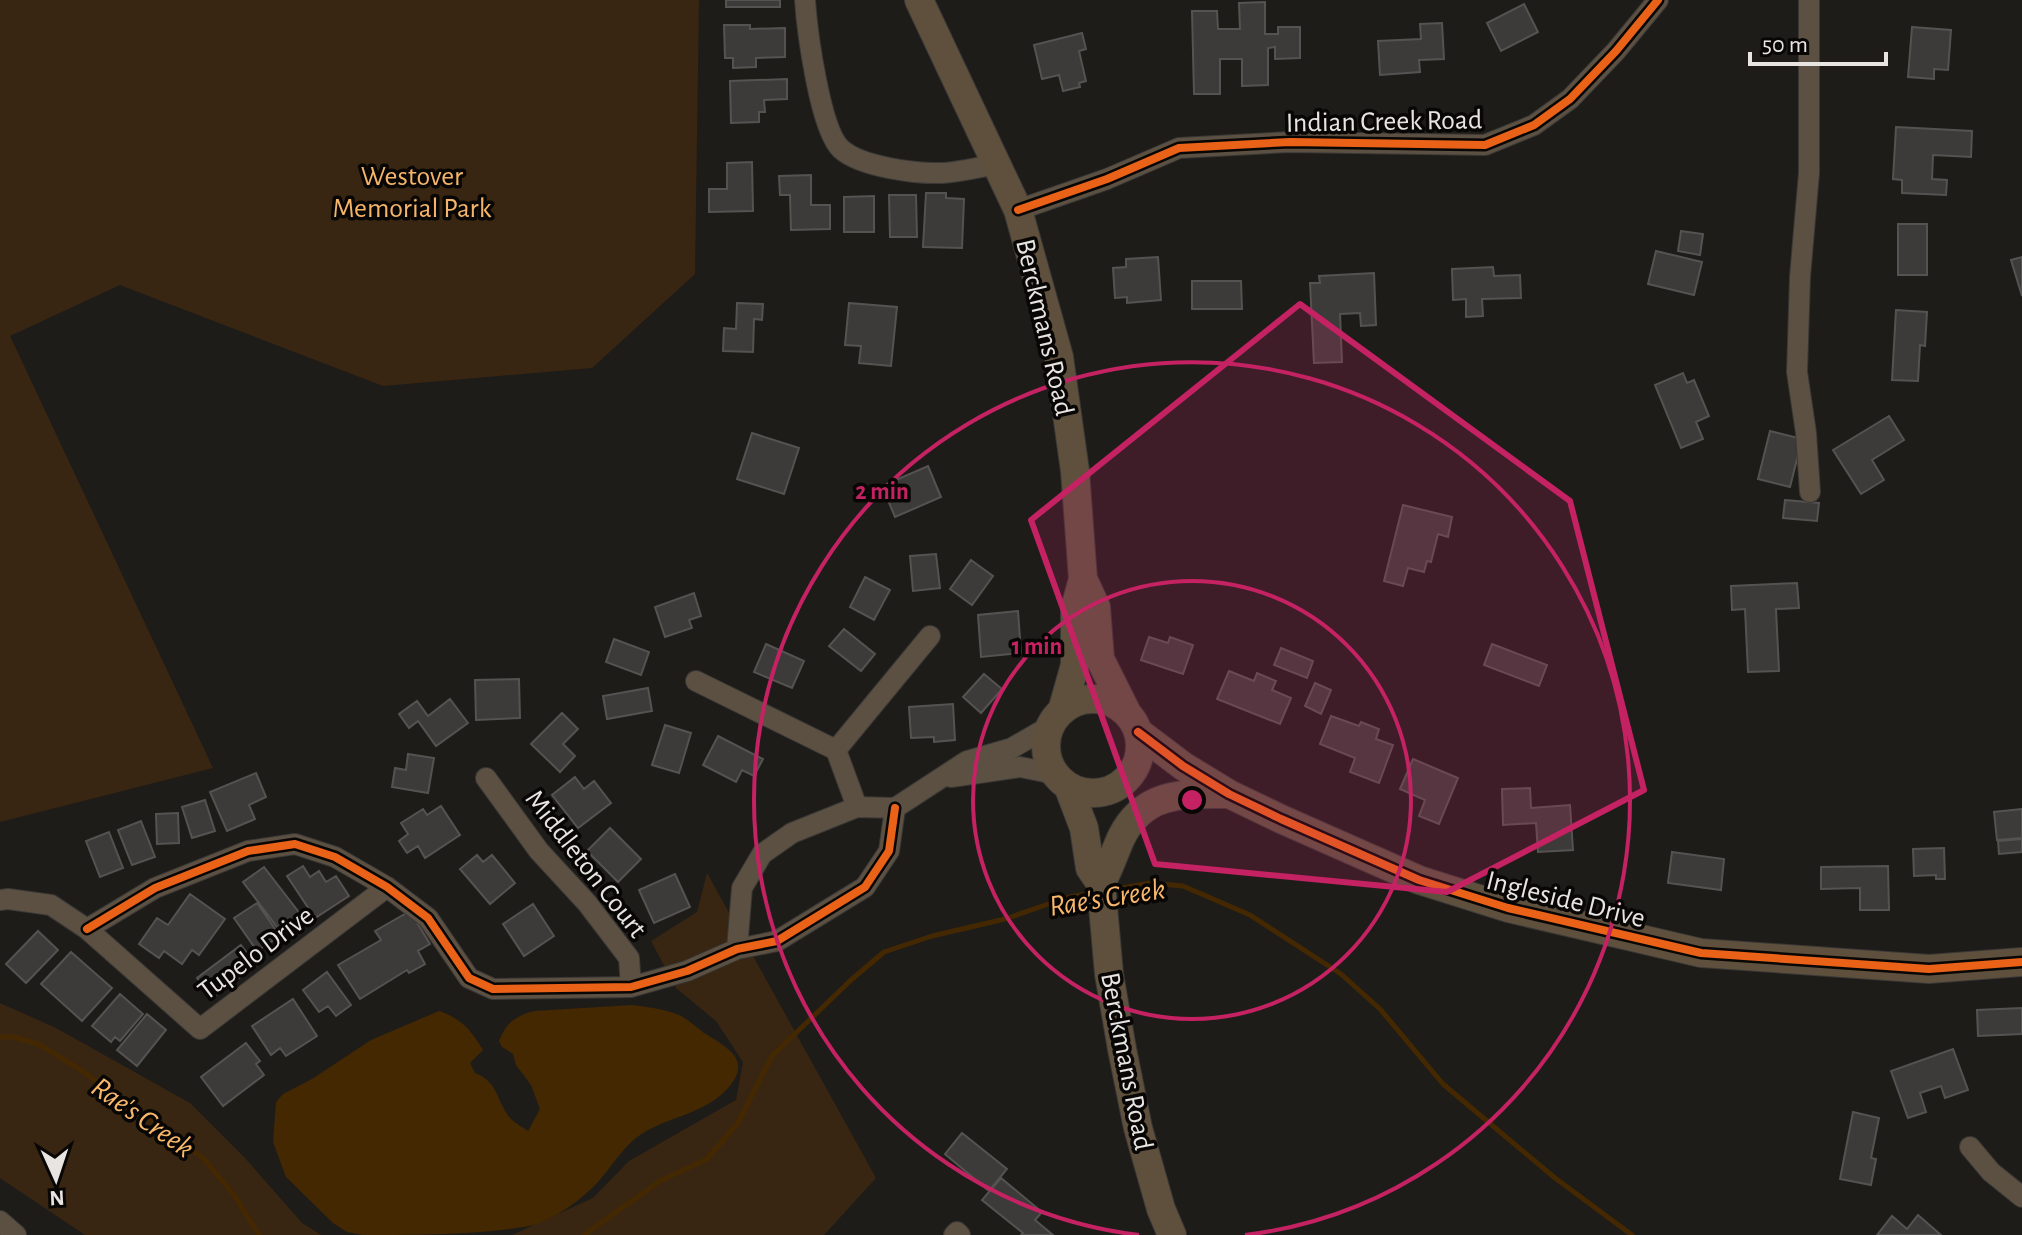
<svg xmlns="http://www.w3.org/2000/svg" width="2022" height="1235" viewBox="0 0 2022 1235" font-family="'Alegreya Sans',sans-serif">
<rect width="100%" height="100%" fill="#1e1c19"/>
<!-- green -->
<path fill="#382612" d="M0,0H699L695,274L592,368L383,386L120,285L10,336L213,768L0,822Z
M707,873L876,1178L824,1235H512L593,1198L629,1161L736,1100L743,1062L716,1021L676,988L651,941L697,912Z
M0,1003L56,1028L190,1103L246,1159L302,1223L321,1235H85L0,1178Z"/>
<!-- water -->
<path fill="#442802" d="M632,1005C647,1007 665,1009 679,1015C688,1019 696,1027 704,1033C725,1046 753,1059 729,1087C707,1113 671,1116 643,1133C625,1144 612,1166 598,1182C582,1199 560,1215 538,1224C491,1235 415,1235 363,1235L347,1232L333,1223L286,1177L273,1142L276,1102L283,1094L312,1079L371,1040L439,1011C462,1019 471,1030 483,1050L470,1063L475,1073C496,1081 496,1096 507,1114C511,1121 521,1126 528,1131L540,1109L531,1085L516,1065L513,1054L502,1047L499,1041C506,1023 515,1016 534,1011Z"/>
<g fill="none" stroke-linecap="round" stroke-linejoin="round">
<!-- stream -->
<path stroke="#442802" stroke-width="5" d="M1111,890L1150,883L1183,886L1250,915L1341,974L1380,1009L1443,1084L1555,1178L1632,1235
M0,1037H14L38,1044L81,1070L204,1159L234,1195L259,1235
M584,1235L660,1181L707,1159L738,1123L772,1056L851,980L884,952L932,936L1005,919L1069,897L1093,893"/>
</g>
<!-- building -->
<path fill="#3c3b39" stroke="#555351" stroke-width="2" d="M726,0H780V7H726Z
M1265,2V34H1278V27H1300V58L1275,59V47L1268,48V85L1242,86V59H1220V94H1194L1192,11H1217L1218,29H1240L1239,3Z
M1524,4L1538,32L1501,51L1487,23Z
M1442,23L1444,59L1419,60L1420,72L1380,75L1378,41L1421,39L1420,24Z
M724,25H750V29L785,28V57L756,58V67L733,68V58H725Z
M1912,27L1951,30L1948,70L1934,69V79L1908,77Z
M1082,33L1086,49L1079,51L1086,81L1079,83L1080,87L1063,91L1059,75L1042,79L1034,45Z
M787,79V99L764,100L765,112H759V122L731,123L730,81Z
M1896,127L1972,131L1971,157L1933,155L1932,179L1947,180L1946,195L1902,193V180L1893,179Z
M752,162L753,211L709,212V189H727V163Z
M811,175V205H830V229L791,230L790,195H780L779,176Z
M926,193H946V198L964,199L962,248L923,247Z
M889,195H916L917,237H890Z
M874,196V232H844V197Z
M1898,224H1927V275H1898Z
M1681,231L1703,234L1700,255L1678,251Z
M1656,251L1702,262L1694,295L1648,284Z
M1158,257L1161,300L1127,303V297L1115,298L1113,268L1126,267V259Z
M2022,257V296L2011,260Z
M1493,267L1494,276L1520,275L1521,298L1482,299L1483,316L1466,317V299L1453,300L1452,269Z
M1374,273L1376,325L1361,326L1360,313L1340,314L1342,362L1314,363L1310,283H1320L1319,276Z
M1192,281H1241L1242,309H1192Z
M737,303L763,304L762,320L754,319L753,352L723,351L724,328L736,329Z
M849,303L897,307L891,366L859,363L861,346L845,345Z
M1896,310L1927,312L1925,346L1920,345L1918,381L1892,380Z
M1683,373L1687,383L1694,380L1709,416L1696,422L1703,439L1681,448L1655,385Z
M1889,416L1904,440L1872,460L1884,480L1861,494L1833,450Z
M1770,431L1802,439L1790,487L1758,479Z
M752,433L799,448L784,494L737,479Z
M928,466L941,497L895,517L882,486Z
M1785,500L1819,503L1817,521L1783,518Z
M1403,505L1452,517L1448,537L1438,534L1431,562L1427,561L1424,572L1408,568L1403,586L1384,581Z
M936,554L940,588L913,591L910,556Z
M971,560L993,576L972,605L950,589Z
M865,577L890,590L874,620L850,607Z
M1797,583L1799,608L1776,609L1779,671L1748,672L1745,609L1732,610L1731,586Z
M694,593L701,616L689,620L692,628L665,637L655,607Z
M1018,611L1021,653L981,657L978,615Z
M844,629L875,654L861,671L829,646Z
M1149,637L1168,643L1170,637L1193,645L1183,674L1141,660Z
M614,639L649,652L641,675L606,662Z
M766,644L804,661L792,688L754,672Z
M1492,644L1547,665L1539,686L1484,665Z
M1281,648L1313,661L1307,678L1274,665Z
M1229,671L1254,681L1257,673L1276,681L1272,690L1291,698L1280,724L1217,699Z
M984,674L1002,689L981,713L963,697Z
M519,679L520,718L476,720L475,680Z
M1315,683L1331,690L1321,714L1305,706Z
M648,688L652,711L607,719L603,696Z
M450,699L468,723L436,746L418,721L409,728L399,714L417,701L428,716Z
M953,704L955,740L934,742V737L911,738L909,707Z
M562,713L578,729L563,744L575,756L560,772L531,744Z
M1331,716L1359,726L1361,722L1379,729L1376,739L1393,745L1379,783L1350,772L1355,758L1320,744Z
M665,725L691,733L679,773L652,765Z
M718,736L763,759L754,776L742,770L736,782L703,765Z
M408,754L434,758L428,793L392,787L395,768L406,770Z
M1413,759L1458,778L1439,824L1419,816L1425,800L1400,789Z
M256,773L266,797L249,805L255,819L227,831L210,792Z
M575,777L584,789L594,781L611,803L578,828L552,795Z
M1530,788L1531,808L1570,805L1573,850L1538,852L1536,823L1503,825L1502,789Z
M205,800L215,831L192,838L182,807Z
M441,806L460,835L425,858L418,846L407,853L399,841L408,834L401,823L423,809L427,815Z
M2022,809V838L1997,840L1994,812Z
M178,813L179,843L157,844L156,814Z
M141,821L155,857L132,865L118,830Z
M610,828L641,859L618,882L587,851Z
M109,832L123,868L100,877L86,841Z
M2022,839V852L1999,854L1998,841Z
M1944,848L1945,879H1936V875L1914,876L1913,849Z
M1672,852L1724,859L1721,890L1668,883Z
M477,855L483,862L492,855L515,883L490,904L460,869Z
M303,866L310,877L319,871L326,882L336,876L349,896L315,918L287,876Z
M1888,866L1889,910H1860V888L1821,889V867Z
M264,867L301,915L280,931L243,882Z
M675,874L690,907L654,923L639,890Z
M190,894L225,919L199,955L192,950L182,964L164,951L159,958L139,944L157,918L168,925Z
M257,903L280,936L257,951L234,918Z
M533,904L554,936L524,956L503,924Z
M410,911L430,944L418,951L425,964L409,973L407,970L360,999L338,965L381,940L375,931Z
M38,931L58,950L26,983L6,964Z
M241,945L256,965L212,998L197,978Z
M71,952L112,988L82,1021L41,984Z
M327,972L351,1005L336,1016L328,1006L319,1012L303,990Z
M120,994L143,1014L120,1041L115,1037L111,1042L92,1026Z
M293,999L317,1036L286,1056L280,1048L271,1055L252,1026Z
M2022,1008V1034L1978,1036L1977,1010Z
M147,1014L166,1030L137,1066L117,1050Z
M246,1043L260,1061L256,1064L264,1075L223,1106L201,1077Z
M1953,1049L1968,1090L1945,1098L1941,1086L1920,1093L1926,1112L1908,1118L1891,1071Z
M1853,1112L1879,1118L1871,1158L1876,1159L1871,1185L1840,1179Z
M962,1133L1007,1169L989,1191L945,1154Z
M1001,1178L1042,1212L1035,1220L1053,1235H1021L1023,1233L982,1200Z
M1918,1215L1941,1235H1877L1892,1216L1907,1229Z"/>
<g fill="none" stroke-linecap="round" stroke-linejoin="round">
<defs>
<path id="street" d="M805,0C807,30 820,130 841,149C861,167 916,174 943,173C961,172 980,167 998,164
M1809,0V173L1800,277L1797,372L1806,433L1810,492
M1018,210L1107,179L1179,148L1290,142L1485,145L1534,125L1570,99L1616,51L1658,0
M696,681L836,750
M951,777L1020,767L1055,774
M486,778L539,851L587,903L629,958L631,987
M857,807L836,750L930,636
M895,808L967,761L1012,748L1050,726
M0,900L8,899L51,905L87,929L200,1029L387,887
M87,929L155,888L248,851L295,844L335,857L387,887L428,918L469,978L493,989L631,987L687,971L737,949L777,941L865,887L889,851L895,808
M737,949L742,888L762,854L792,833L857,807L895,808
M1970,1147L1991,1172L2022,1197
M0,1221L16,1235
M954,1235L957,1232L960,1235"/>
<path id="secondary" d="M919,0L1018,210L1059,357L1075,471L1083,579L1096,607L1100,659L1127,713
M1046 746a47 47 0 1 1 94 0a47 47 0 1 1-94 0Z
M1062,711L1075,665V608L1083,579
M1138,732L1183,766L1229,794L1281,819L1419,880L1508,908L1701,953L1929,969L2022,962
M1068,786L1084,828L1090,868L1101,884L1109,974L1122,1049L1138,1128L1161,1209L1172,1235
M1101,884C1109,869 1114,854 1121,838C1144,791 1183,794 1228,794"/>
</defs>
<!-- street casing -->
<use href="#street" stroke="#393836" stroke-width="22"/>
<!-- secondary casing -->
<use href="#secondary" stroke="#393836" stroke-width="30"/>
<!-- street -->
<use href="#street" stroke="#5b5042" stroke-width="20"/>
<!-- secondary -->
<use href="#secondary" stroke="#5f503e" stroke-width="28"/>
<defs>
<path id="cycleway" d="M1018,210L1107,179L1179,148L1290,142L1485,145L1534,125L1570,99L1616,51L1658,0
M1138,732L1183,766L1229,794L1281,819L1419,880L1508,908L1701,953L1929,969L2022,962
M87,929L155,888L248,851L295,844L335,857L387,887L428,918L469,978L493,989L631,987L687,971L737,949L777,941L865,887L889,851L895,808"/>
</defs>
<!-- cycleway casing -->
<use href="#cycleway" stroke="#080705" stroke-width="13"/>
<!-- cycleway -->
<use href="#cycleway" stroke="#ea6118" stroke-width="8"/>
</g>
<!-- marked area -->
<path fill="#c42262" fill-opacity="0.2" stroke="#c42262" stroke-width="6" stroke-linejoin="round" d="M1300,304L1570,501L1644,790L1447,892L1155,864L1031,520Z"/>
<!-- distance rings -->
<g fill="none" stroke="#c42262" stroke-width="4">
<circle cx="1192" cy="800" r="219"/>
<path d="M1139 1235A438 438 0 1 1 1245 1235"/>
</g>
<g text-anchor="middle" stroke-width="7" stroke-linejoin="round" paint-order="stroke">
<!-- street labels -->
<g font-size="28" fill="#e7e4e1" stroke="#080705">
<text transform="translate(1384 120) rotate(-1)" y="10">Indian Creek Road</text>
<text transform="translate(1046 327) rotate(77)" y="10">Berckmans Road</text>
<text transform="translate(587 863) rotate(52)" y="10">Middleton Court</text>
<text transform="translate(1566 898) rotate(14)" y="10">Ingleside Drive</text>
<text transform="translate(255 952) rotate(-37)" y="10">Tupelo Drive</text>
<text transform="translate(1128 1061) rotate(79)" y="10">Berckmans Road</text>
</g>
<!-- park labels -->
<g font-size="28" fill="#f5b469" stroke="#080705">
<text x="412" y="185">Westover<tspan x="412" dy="32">Memorial Park</tspan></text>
</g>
<!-- water labels -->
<g font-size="30" font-style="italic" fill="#f8b76b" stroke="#080705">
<text transform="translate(1107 897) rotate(-9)" y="10">Rae's Creek</text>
<text transform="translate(143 1117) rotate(35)" y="10">Rae's Creek</text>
</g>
</g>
<circle cx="1192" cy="800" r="12" fill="#c42262" stroke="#080705" stroke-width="4"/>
<g font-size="24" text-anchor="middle" font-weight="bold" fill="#c42262" stroke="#080705" stroke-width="7" stroke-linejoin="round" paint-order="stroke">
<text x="882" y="499">2 min</text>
<text x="1037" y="654">1 min</text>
</g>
<!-- north arrow -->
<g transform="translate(56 1179) rotate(177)" stroke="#080705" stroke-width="6" paint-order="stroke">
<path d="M0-6L14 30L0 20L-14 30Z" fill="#e7e4e1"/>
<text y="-12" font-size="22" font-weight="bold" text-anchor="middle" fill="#e7e4e1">N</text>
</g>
<!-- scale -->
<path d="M1750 52v12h136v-12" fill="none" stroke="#e7e4e1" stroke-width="4"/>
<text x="1762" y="52" font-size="24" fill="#e7e4e1" stroke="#080705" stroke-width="6" paint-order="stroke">50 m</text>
</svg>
